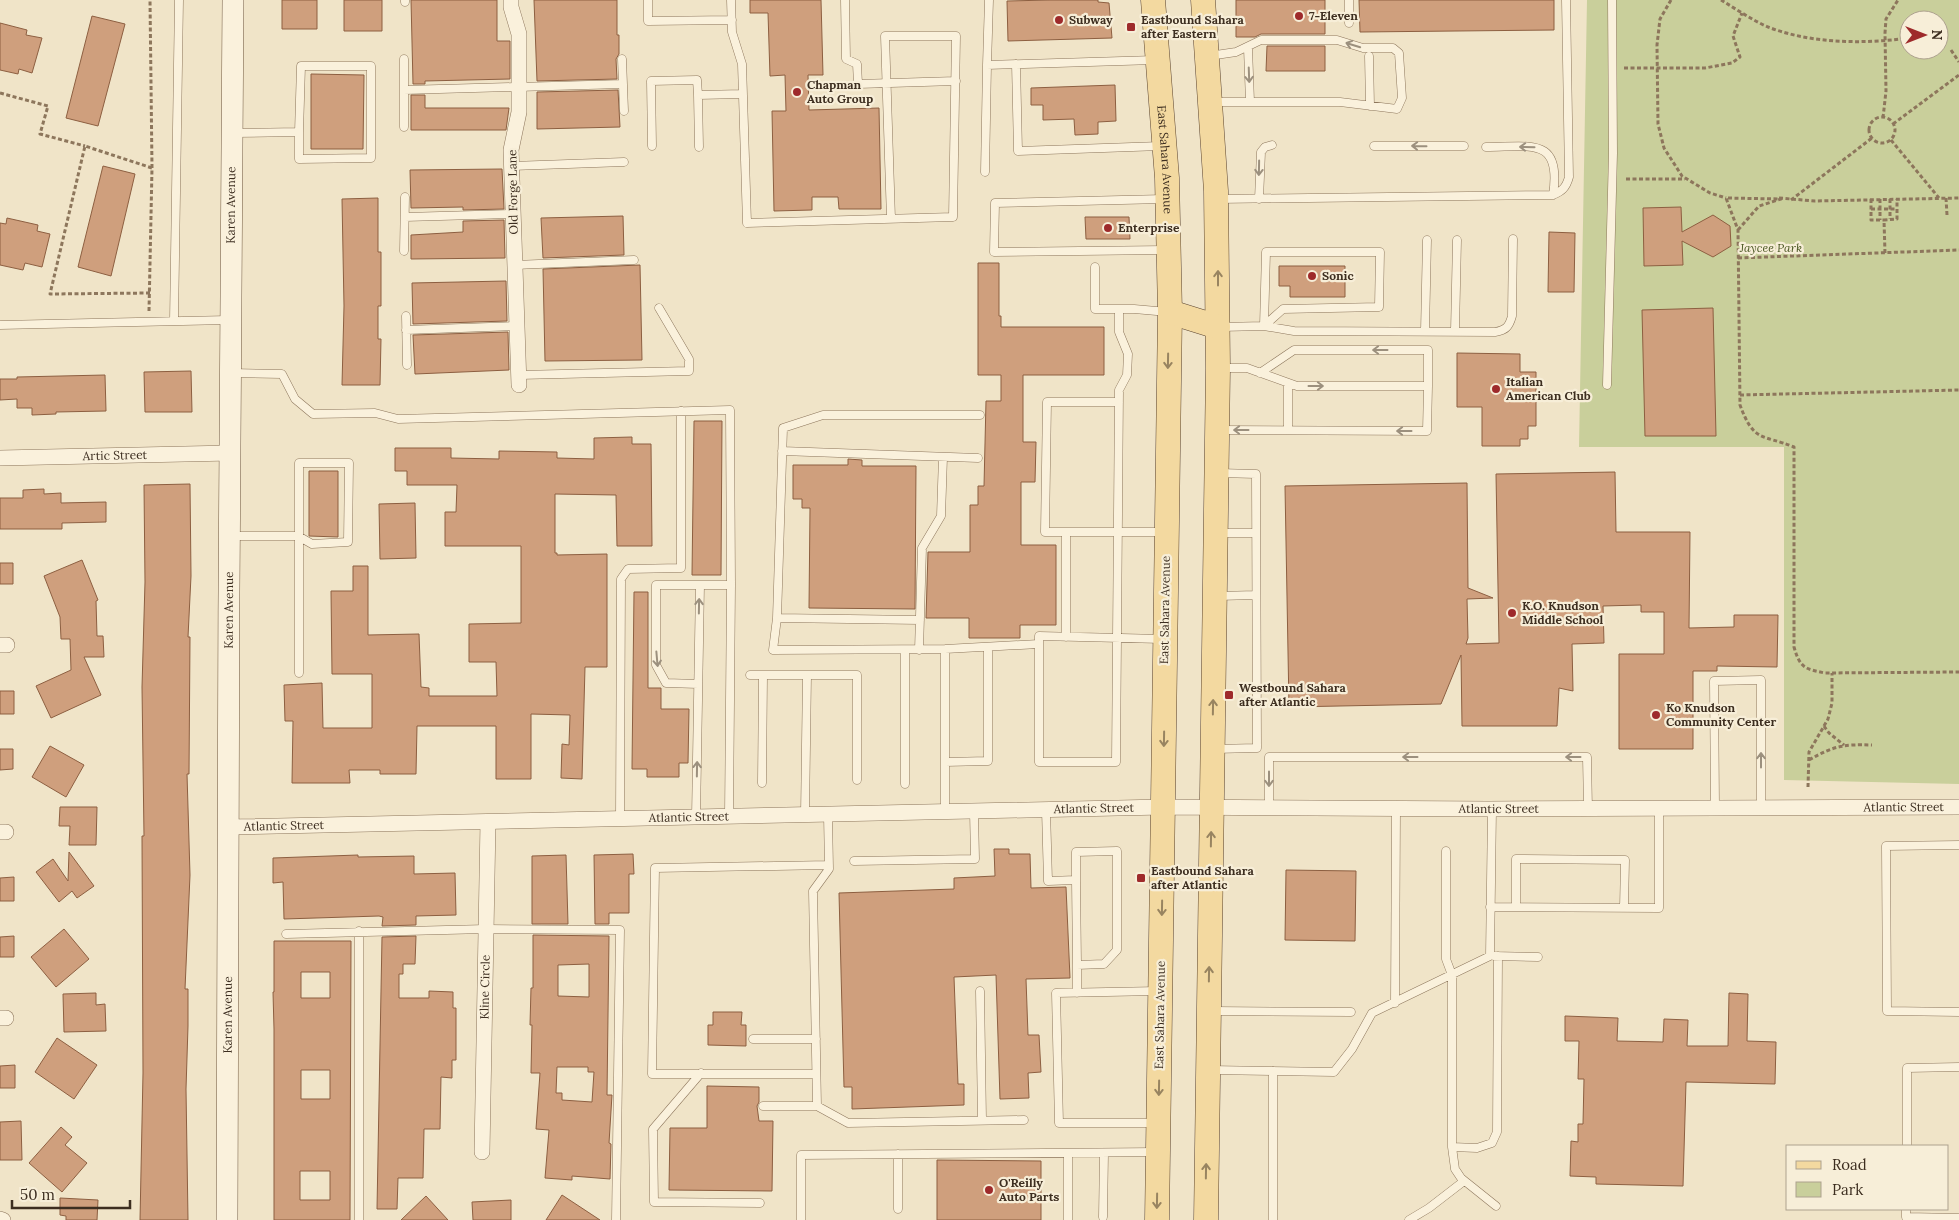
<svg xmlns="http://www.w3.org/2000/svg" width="1959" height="1220" viewBox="0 0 1959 1220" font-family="Lora,serif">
<rect width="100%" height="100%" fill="#f0e4c8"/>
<!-- green -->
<path fill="#c9cf9b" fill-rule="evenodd" d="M1587,0H1959V784L1784,780V447H1579ZM1909,20H1939V50H1909Z"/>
<!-- building -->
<path fill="#cf9f7d" stroke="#8d5f41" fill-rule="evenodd" d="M282,0H317V29H282Z
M344,0H382V31H344Z
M411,0H497V41H510V79L425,81V84H413Z
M534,0H617V35H619V54L616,59L617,79L537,81Z
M750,0H821L823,75H808L809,110L879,108L881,209H839L838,197H812V210L774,211L772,111H786L785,75L770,76L768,13H750Z
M1050,0H1098V2L1109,3L1112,38L1008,41L1007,1Z
M1236,0H1325V34H1261L1255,37H1236Z
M1359,0H1554V30L1360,32Z
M92,16L125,24L98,126L66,118Z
M0,23L27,30L26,35L42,38L32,73L19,69L18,74L0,70Z
M1267,46H1325V71H1266Z
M311,74L364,75L363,149H311Z
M1115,85L1116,121L1098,122V134L1075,135L1074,119L1043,120V105H1031V88Z
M618,90L620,127L537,129V92Z
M411,95H425V108H509L506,130H411Z
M103,166L135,174L111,276L78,267Z
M502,169L504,209L463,210V207L411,208L410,170Z
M378,198V252H381V306H378V339H381L380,385H342L344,306L342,199Z
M1681,207L1682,232L1713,215L1730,226L1731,246L1713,257L1682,241L1683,265L1644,266L1643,208Z
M623,216L624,255L543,258L541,218Z
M1085,217H1129L1130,239H1086Z
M7,218L38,225L37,231L50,234L42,267L25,263L23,270L0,265V223L6,224Z
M504,220L505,258L411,259V235L463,232V221Z
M1549,232L1575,233L1574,292H1548Z
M978,263H999V316H1001V327H1104V375H1023V442H1036L1035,482H1021V545H1056V625H1020V638H969V618H926L928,552H970V505H978V486H984L986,401H1001V375H978Z
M640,265L642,360L545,361L543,269Z
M1279,266H1345V297H1290V286H1279Z
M506,281L507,321L413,324L412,283Z
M1713,308L1716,436H1645L1642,310Z
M508,332L509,370L415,374L413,335Z
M1457,353L1520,354V372H1536V426H1528V439H1520V446H1482V407H1457Z
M191,371L192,412H145L144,372Z
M105,375L106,411L56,412V414L32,415V408H17V399L0,400V379H17V377Z
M694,421H722L721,575H692Z
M632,437V444H651L652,546H617L616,495L555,494V553H557V555L607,554V667H585L582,779L561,778L562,744L569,745L570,715L531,714V779H496V726H417L416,774H380V770H349L350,783H292L293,721H285L284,685L322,683L323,728H372V674H332L331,591H353V566H368V635L419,634L421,687L429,688V696H497L496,662H469V624L521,623V546H445V512H456L457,485H407V471H395V448H451V458L499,459V451L557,452V458L594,459V438Z
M848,459L862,460V466H916L915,609L809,608L810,508H802V499H793V465H848Z
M309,471H338V537L309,536Z
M1615,472L1616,532H1690L1689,628L1734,627V615H1778L1777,667L1717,666V671H1693V749H1619V654H1664V612H1641V605L1603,606L1604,643L1572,644L1573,691L1559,688L1557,726H1462L1461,655L1441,704L1289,707L1285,486L1467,483L1468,588L1493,598L1467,599L1468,638L1466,644L1499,643L1496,474Z
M190,484L191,576L188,637H190L189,774H187L190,875L185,989H188V1026L186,1089L188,1220H140L143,1073L142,836H144L142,687L145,582L144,485Z
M44,489V494L61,493V503L106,502V522L62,523V529H0V498H23V490Z
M415,503L416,558L380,559L379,504Z
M82,560L98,600L96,601L97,636H103L104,657H84L101,695L51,718L36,686L71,670L70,639H61L60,617L44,576Z
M0,563H13V584H0Z
M634,592H648V688H661V709H689L688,763H679V777H647V769H632Z
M0,691H14V714H0Z
M50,746L84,765L66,797L32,777Z
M0,749H13V769L0,770Z
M60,807H97L96,845H69L70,826H59Z
M994,849H1009V854H1030L1031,888L1066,887L1070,978L1026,979L1028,1035H1039L1041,1072L1028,1073L1029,1098L1000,1099L996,975L954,977L958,1084H964V1105L852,1109V1087H844L839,893L954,889V878L995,876Z
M69,852L94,886L77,898L72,891L59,902L36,872L53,859L68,881Z
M633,854L634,874H629V913H609V924H595L594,855Z
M358,855V857L414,856V874L455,873L456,915L416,916V925L382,926L383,917L379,916L284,919L283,882L273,883V858Z
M566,855L568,924H532V856Z
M1286,870L1356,871L1355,941L1285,940Z
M14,877V901H0V878Z
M64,929L89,959L56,987L31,957Z
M533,935L609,936L607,1095H612L609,1143L611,1144L610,1179L572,1176V1180L545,1178L549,1130L536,1129L540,1073H531L532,1025H530L531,988H533ZM589,964V997L558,996V965ZM557,1067H588V1072H594L592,1102L562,1100V1093H556Z
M14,936V957H0V937Z
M416,936L415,964H403V974H399V998H429V991L453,992V1008H456V1060H452V1078L441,1077L440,1129H424L423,1178H398L397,1209H377L382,937Z
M274,941H351L350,1220H274V1029L273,992H274ZM301,972H330V998H301ZM301,1070H330V1099H301ZM300,1171H330V1200H300Z
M96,993V1005L105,1004L106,1031L64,1032L63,994Z
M1729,993L1748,994L1747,1041L1776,1042L1775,1084L1686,1082L1683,1186L1596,1184V1177L1570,1176L1571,1141L1578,1142V1124H1583L1584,1079H1578L1579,1041H1565V1016L1618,1018L1617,1041L1663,1042L1664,1019L1688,1020L1687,1046H1728Z
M713,1012H742L741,1025H746V1046L708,1045V1025H713Z
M57,1038L97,1065L74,1099L35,1072Z
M15,1065V1088H0V1066Z
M707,1086L759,1087V1102L757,1106L759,1121H773L772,1191L669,1190L670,1128H707Z
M21,1121L22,1160H0V1122Z
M61,1127L72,1137L65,1145L87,1163L62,1192L29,1163Z
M937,1160L1041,1161V1220H937Z
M562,1195L600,1220H546Z
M426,1196L448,1220H401Z
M60,1198L98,1200L97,1220H66V1216L60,1215Z
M511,1200V1220H473L472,1202Z"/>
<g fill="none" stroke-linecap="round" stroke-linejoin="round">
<defs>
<path id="lane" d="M405,0V2
M648,0V21L732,20
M731,0L732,32L742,64L747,223L953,217L956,36H885L891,219
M845,0L846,59L857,64L858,84L956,81
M989,0L987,65L1155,60
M1349,0V23
M1248,48L1250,102
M1209,56L1236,52L1261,40H1337L1363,48H1393L1399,53L1402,98L1397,109L1340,102H1213
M1369,56L1370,106
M404,59V127
M622,59L624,111
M1016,64L1018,151L1161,146
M404,90L623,84
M698,95L699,147
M233,133L299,132V159L371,158V66H301L299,132
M652,146L651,81L697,80L698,95L743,94
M1374,146H1464
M1486,147C1530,147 1562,136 1553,195
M512,166L624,162
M985,172L987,65
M1164,199L995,203L994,252L1165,250
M1218,199L1553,195C1562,191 1566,188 1569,177L1566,0
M1259,199L1261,152L1265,147L1272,145
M405,217L513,214
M404,251L405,197
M1266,252H1380L1379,307L1283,309L1264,326Z
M515,265L634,260
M1095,267V309H1134L1168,312
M1119,309V332L1128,354L1127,375L1119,390L1116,762H1039V636C1080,637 1121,638 1162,639
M406,316L407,365
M174,321L179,0
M0,325L228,320
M1221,327L1264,326L1294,331L1495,332C1506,330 1509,327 1512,316L1513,239
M406,330L517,326
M1425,331L1427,240
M1455,331L1457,240
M232,373L282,374L295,399L313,414L375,413L398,419L730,410L731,585
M1260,373L1294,350H1428V386
M519,375L689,371V359L659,308
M1288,383V430
M1607,385L1613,153L1612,0
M1119,402H1047L1045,532H1164
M980,415H823L783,428L777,618L773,650L945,649L1039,644
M1220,430L1427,431L1428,386H1297L1247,368H1220
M782,451L978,458
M1218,533H1256
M230,536H298L312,544L348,542L349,463H299V673
M1218,596L1256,595
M777,618L920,620
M1066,637V532
M945,649V812
M905,650V784
M919,650L922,548L941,516L943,457
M750,675H807L805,815
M807,675H857V780
M698,684L666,683L656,665V585H731L729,817
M1214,749L1257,748L1256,474L1219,473
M945,762L988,761V647
M762,783L763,675
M1715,808L1714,681L1761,680V808
M1269,809V757H1587L1588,809
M1046,810L1048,881L1076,880V852L1117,851V950L1104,964L1077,965L1076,880
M828,815L829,869L813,891L817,1106L848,1123L1024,1120
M696,817L700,585
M620,819L621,579L628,569L681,568V411
M1959,845L1886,846L1887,1011L1959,1012
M1446,851V959L1452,975V1147
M854,861L975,859L974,812
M1490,907L1659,908V809
M1516,907V859L1625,860L1624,908
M359,931V1220
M286,934L486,929L620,930L616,1220
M1494,956L1538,957
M1077,965V993
M980,991L982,1120
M1395,1003L1396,809
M1213,1011L1351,1012
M753,1039H816
M1210,1070L1334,1072L1352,1049L1372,1013L1490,956L1492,809
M1273,1071V1220
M701,1073L653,1129L654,1202L760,1203
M816,1074H652L655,868L829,865
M763,1106H817
M1156,1123H1059L1056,993L1158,991
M1907,1146V1068L1959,1067
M898,1154V1209
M1496,1206L1461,1178L1455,1169L1452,1147L1477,1148L1492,1143L1497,1132L1498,956
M1906,1209V1217L1959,1218
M1103,1217L1104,1153
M801,1220V1155L1156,1152
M1068,1220V1154
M1409,1220L1429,1208L1464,1181"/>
<g id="street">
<path d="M511,0V7L519,34V112L511,150L519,385"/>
<path id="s1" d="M0,458L231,453"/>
<path d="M0,645H7"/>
<path id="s2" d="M228,827L1163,807L1488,809L1959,807"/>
<path d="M0,832H6"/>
<path d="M0,1018H6"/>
<path id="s3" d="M482,1152L488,822"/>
<path d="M0,1219L3,1220"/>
</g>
<g id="secondary">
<path id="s4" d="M227,1220C229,813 228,407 233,0"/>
</g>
<g id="primary">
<path id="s5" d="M1153,0L1167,178L1170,312L1157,1220"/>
<path d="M1203,0L1216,191L1218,368L1206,1220"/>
<path d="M1170,312L1218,327"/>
</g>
</defs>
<!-- lane casing -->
<use href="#lane" stroke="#8d765c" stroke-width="9"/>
<!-- street casing -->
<use href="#street" stroke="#8d765c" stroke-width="16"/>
<!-- secondary casing -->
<use href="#secondary" stroke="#6f573f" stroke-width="22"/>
<!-- primary casing -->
<use href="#primary" stroke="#5b4430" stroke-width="25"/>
<!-- path -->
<path stroke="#8d765c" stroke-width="3" stroke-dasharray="4 2.5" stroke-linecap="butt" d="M1671,0L1660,19L1657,45L1658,124L1664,148L1682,176L1710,193L1726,198
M1721,0C1736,9 1752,20 1768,27C1812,44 1863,44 1909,38
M1951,50L1959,62
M1624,68H1705L1732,63L1740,57L1733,36L1742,13
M0,93L48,106L40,134L85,146
M1869 130a13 13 0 1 1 26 0a13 13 0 1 1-26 0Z
M1883,118L1886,91L1885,33L1886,19L1898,0
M1893,124L1959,75
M1891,140L1939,198
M1626,179H1685
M1779,198L1815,201L1959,198
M1946,198L1947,215
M1871,199V220H1884
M1880,199V220
M1890,199V219
M1791,200L1872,138
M1871,209H1897
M1738,230L1759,206L1781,199L1726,198L1738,230L1740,405C1754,443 1762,434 1794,447V647C1800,668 1805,669 1825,673L1959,672
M1885,253L1884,220L1897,219V199
M1738,258L1959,250
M150,293L50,294L85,146L152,168
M149,311L152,168L150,0
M1740,395L1959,390
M1824,726L1829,733L1844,745
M1809,760C1833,746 1844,744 1872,745
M1808,787L1809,752L1828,719L1832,703V673"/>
<!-- lane -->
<use href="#lane" stroke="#faf1dc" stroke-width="8"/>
<!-- street -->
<use href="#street" stroke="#faf1dc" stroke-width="15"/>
<!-- secondary -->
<use href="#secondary" stroke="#faf1dc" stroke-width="21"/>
<!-- primary -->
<use href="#primary" stroke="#f3d9a0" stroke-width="24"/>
</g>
<!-- one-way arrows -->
<defs><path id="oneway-shaft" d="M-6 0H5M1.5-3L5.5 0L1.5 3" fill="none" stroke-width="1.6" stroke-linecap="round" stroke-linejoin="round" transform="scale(1.25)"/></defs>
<g stroke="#9c907e">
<use href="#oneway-shaft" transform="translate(1353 45) rotate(-163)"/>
<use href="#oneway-shaft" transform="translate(1249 75) rotate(88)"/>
<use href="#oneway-shaft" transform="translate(1419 146) rotate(-179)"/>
<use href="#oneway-shaft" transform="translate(1527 147) rotate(-179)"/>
<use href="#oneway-shaft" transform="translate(1259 168) rotate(91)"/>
<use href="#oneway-shaft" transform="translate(1380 350) rotate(180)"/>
<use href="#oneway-shaft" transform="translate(1316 386)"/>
<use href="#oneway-shaft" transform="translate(1241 430) rotate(-180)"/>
<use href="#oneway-shaft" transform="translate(1404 431) rotate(-180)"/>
<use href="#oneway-shaft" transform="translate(699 606) rotate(-89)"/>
<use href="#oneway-shaft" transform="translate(657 659) rotate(85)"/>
<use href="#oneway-shaft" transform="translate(1410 757) rotate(180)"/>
<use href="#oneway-shaft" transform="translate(1573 757) rotate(180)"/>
<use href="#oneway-shaft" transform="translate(1761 760) rotate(-90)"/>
<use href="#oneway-shaft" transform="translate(697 769) rotate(-89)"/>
<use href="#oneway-shaft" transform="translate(1269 779) rotate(90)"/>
</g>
<g stroke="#988460">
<use href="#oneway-shaft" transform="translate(1218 278) rotate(-90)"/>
<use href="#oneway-shaft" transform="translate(1168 361) rotate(91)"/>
<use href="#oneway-shaft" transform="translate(1213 707) rotate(-89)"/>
<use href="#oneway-shaft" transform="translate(1164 739) rotate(91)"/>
<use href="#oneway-shaft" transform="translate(1211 839) rotate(-89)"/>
<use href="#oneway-shaft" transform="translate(1162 908) rotate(91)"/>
<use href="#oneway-shaft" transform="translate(1209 974) rotate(-89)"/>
<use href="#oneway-shaft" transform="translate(1159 1088) rotate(91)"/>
<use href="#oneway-shaft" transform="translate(1206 1171) rotate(-89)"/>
<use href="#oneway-shaft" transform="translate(1157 1201) rotate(91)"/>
</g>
<!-- markers -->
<g fill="#9e2a2b" stroke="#f7eed8" stroke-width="2">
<circle cx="1299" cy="16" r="5"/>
<circle cx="1059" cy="20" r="5"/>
<rect x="1126" y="22" width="10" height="10" rx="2.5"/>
<circle cx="797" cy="92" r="5"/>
<circle cx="1108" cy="228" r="5"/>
<circle cx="1312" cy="276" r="5"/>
<circle cx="1496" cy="389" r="5"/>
<circle cx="1512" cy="613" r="5"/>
<rect x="1224" y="690" width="10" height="10" rx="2.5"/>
<circle cx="1656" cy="715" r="5"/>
<rect x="1136" y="873" width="10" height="10" rx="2.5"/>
<circle cx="989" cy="1190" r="5"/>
</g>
<g text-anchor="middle" stroke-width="4.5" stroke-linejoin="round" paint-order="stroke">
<!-- poi labels -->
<g font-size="12" font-weight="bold" fill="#3d2e20" stroke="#f7eed8" text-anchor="start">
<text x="1309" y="20">7-Eleven</text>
<text x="1069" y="24">Subway</text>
<text x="1141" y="24">Eastbound Sahara<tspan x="1141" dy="14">after Eastern</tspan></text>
<text x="807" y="89">Chapman<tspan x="807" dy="14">Auto Group</tspan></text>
<text x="1118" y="232">Enterprise</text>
<text x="1322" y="280">Sonic</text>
<text x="1506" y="386">Italian<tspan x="1506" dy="14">American Club</tspan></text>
<text x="1522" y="610">K.O. Knudson<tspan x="1522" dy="14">Middle School</tspan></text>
<text x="1239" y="692">Westbound Sahara<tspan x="1239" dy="14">after Atlantic</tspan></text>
<text x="1666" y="712">Ko Knudson<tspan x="1666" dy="14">Community Center</tspan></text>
<text x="1151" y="875">Eastbound Sahara<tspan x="1151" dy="14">after Atlantic</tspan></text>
<text x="999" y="1187">O'Reilly<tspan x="999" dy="14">Auto Parts</tspan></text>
</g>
<!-- street labels -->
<g font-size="12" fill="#3d2e20" stroke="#f7eed8">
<text dy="4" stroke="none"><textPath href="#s5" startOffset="160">East Sahara Avenue</textPath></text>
<text transform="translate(513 192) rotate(-91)" y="4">Old Forge Lane</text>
<text dy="4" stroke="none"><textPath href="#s4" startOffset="1015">Karen Avenue</textPath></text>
<text dy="4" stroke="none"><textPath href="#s1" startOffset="115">Artic Street</textPath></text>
<text dy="4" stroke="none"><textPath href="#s4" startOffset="610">Karen Avenue</textPath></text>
<text transform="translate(1165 610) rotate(-89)" y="4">East Sahara Avenue</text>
<text dy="4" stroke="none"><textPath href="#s2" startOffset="1676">Atlantic Street</textPath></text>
<text dy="4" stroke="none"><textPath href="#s2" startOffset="866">Atlantic Street</textPath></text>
<text dy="4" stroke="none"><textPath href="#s2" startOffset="1271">Atlantic Street</textPath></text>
<text dy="4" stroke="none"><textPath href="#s2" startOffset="461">Atlantic Street</textPath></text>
<text dy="4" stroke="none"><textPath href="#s2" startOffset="56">Atlantic Street</textPath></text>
<text dy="4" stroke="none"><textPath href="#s3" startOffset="165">Kline Circle</textPath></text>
<text dy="4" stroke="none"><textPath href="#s4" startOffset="205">Karen Avenue</textPath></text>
<text transform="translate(1160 1015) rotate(-89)" y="4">East Sahara Avenue</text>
</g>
<!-- park labels -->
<g font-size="12" font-style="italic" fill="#4d5a26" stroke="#f7eed8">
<text x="1771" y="252">Jaycee Park</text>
</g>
</g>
<!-- legend -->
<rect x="1786" y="1145" width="162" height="65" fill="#f7eed8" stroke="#ada18e"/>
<rect x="1796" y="1161" width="25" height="8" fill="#f3d9a0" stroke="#ada18e"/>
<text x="1832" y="1170" font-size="15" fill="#3d2e20">Road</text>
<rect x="1796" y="1182" width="25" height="15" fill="#c9cf9b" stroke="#ada18e"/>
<text x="1832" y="1195" font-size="15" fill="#3d2e20">Park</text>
<!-- north arrow -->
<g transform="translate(1924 35) rotate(90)"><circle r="24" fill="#f7eed8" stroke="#ada18e"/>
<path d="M0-4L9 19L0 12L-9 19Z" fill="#9e2a2b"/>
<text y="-8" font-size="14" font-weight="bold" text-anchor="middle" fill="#3d2e20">N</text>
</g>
<!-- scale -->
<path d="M12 1200v8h118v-8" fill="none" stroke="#3d2e20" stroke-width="2.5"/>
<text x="20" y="1200" font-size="15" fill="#3d2e20" stroke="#f7eed8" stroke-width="4" paint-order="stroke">50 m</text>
</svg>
